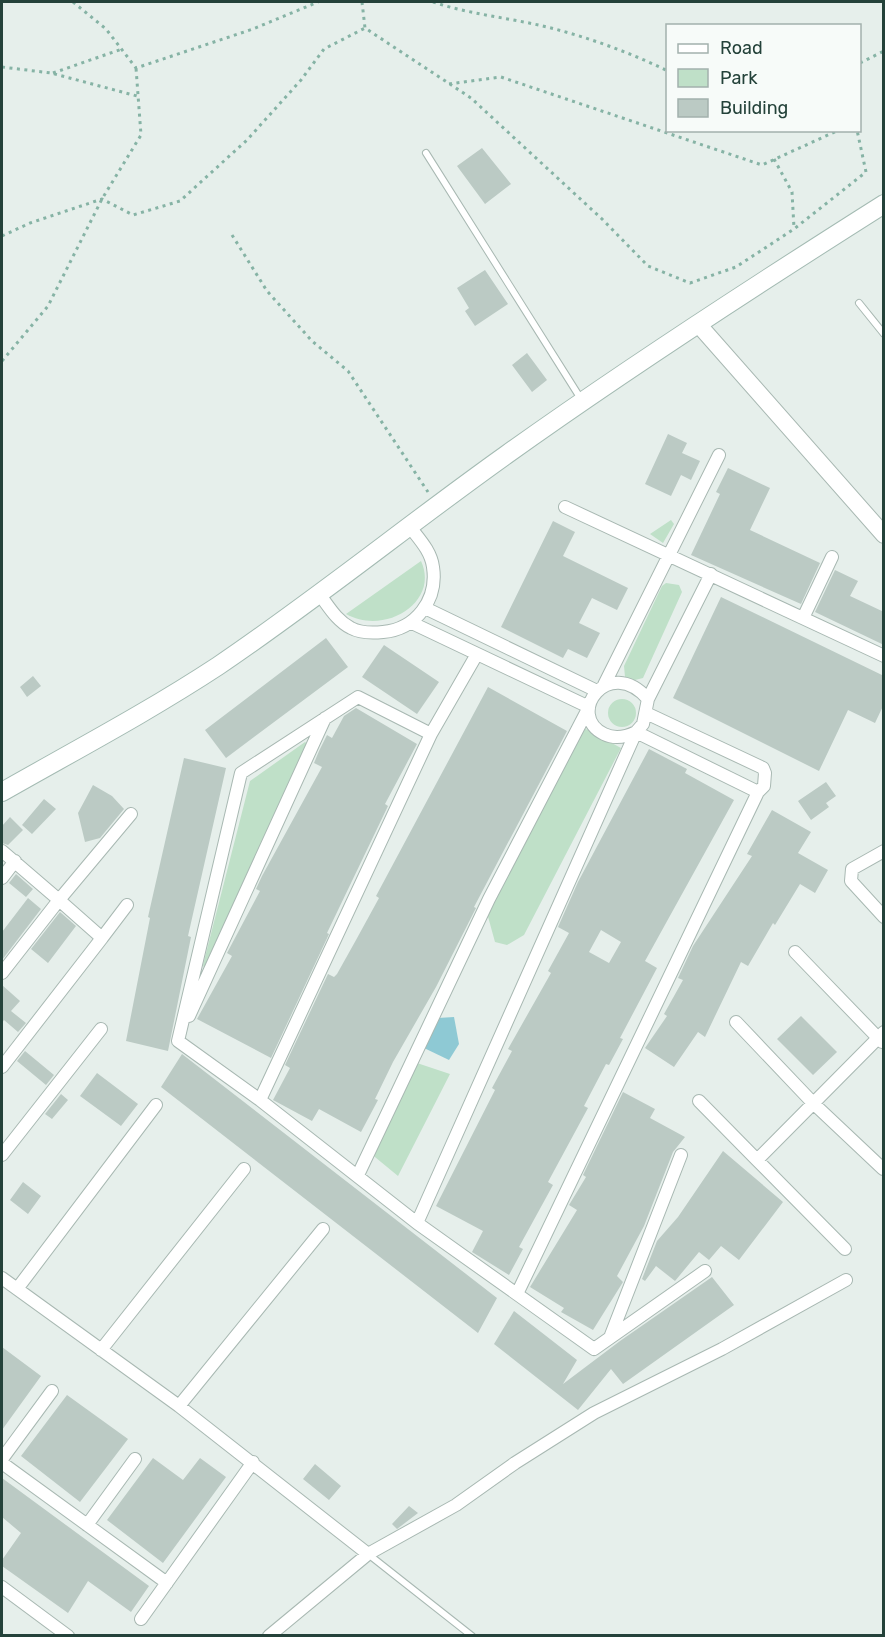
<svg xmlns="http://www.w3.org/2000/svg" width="885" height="1637" viewBox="0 0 885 1637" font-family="Rubik,sans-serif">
<rect width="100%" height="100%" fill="#e6efeb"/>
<!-- green -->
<path fill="#bfe0c8" d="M671,520L674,524L663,543L650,534Z
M421,561C440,602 385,636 346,614Z
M666,583L679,585L682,592L643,678L631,681L625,677L624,666L662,586Z
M608 713a14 14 0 1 1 28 0a14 14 0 1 1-28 0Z
M584,728L621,748L524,935L507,945L495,942L487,913Z
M305,742L310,746L206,974L203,965L250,781Z
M411,1061L450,1074L398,1176L364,1148Z"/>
<!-- water -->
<path fill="#8ec9d4" d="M454,1017L459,1044L449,1060L424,1048L438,1018Z"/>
<!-- building -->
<path fill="#bbcac4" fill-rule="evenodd" d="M482,148L511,184L485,204L457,166Z
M485,270L508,304L475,326L465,311L469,308L457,288Z
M527,353L547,380L532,392L512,365Z
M668,434L687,443L682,453L700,461L691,480L681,475L671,496L645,484Z
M728,468L770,488L750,530L820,563L801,604L691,555L720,494L716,492Z
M553,521L575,532L563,556L628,588L617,610L592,598L579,623L600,633L587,658L568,649L563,658L501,627Z
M835,570L858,581L850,596L884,612V645L815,612Z
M721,597L884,676V704L875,723L848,710L819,771L673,698Z
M326,638L348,667L226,758L205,730Z
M384,645L439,682L417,714L362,677Z
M33,676L41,686L27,697L20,687Z
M488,687L567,731L474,907L476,908L436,987L393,1062L375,1099L378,1100L361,1132L319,1109L312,1121L273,1100L290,1068L285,1065L328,974L334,977L337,974L356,940L379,898L376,896Z
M356,708L417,744L385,804L388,806L327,933L329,934L271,1058L197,1019L232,956L227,953L260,891L256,889L262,876L322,767L314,763L319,751L327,735L332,738L344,716Z
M649,749L687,769L685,773L734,800L645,961L657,968L620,1038L623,1039L609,1065L606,1064L584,1106L588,1108L548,1182L553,1185L519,1247L523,1249L509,1275L472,1252L483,1231L436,1206L495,1090L492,1088L512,1051L508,1049L551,973L548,971L569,933L558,927L578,882ZM601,930L621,942L609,963L589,952Z
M184,758L226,768L188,936L191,937L168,1051L126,1041L150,918L148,917Z
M826,782L836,796L826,803L829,807L811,820L798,801Z
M93,785L112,796L124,809L100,838L85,842L78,813Z
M44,799L56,809L32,834L22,825Z
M772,810L811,832L798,853L828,870L815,893L800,884L775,925L773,923L748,966L741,962L705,1037L698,1032L674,1067L645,1048L667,1016L664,1014L683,980L678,978L693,946L752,856L747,854Z
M10,817L23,830L8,845L2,843V826Z
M16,874L33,889L26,897L9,883Z
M28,898L41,909L2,960V932Z
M60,912L76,926L48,963L31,949Z
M2,985L20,1001L11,1011L26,1023L18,1032L4,1020L2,1023Z
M801,1016L837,1052L813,1075L777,1039Z
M25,1051L54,1075L46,1085L17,1061Z
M182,1054L497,1298L478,1333L161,1087Z
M97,1073L138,1104L121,1126L80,1096Z
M623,1092L655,1109L650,1118L685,1137L673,1152L644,1226L617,1276L623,1282L593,1330L561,1312L564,1308L530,1287L577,1210L569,1205L586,1177L583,1175Z
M61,1094L68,1100L52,1119L45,1114Z
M723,1151L783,1202L739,1260L721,1246L709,1260L699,1252L675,1281L656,1266L645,1281L642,1279L657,1241L678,1217Z
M23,1182L41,1196L28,1214L10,1200Z
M712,1277L734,1305L623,1384L611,1369L578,1410L494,1344L514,1311L577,1360L563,1384L620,1341Z
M2,1347L41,1376L2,1430Z
M67,1395L128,1439L80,1502L21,1456Z
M153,1458L183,1480L200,1458L226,1477L163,1563L107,1520Z
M315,1464L341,1486L329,1500L303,1479Z
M2,1478L149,1586L131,1612L88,1581L68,1613L2,1566V1560L21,1533L2,1517Z
M409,1506L418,1513L397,1529L392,1524Z"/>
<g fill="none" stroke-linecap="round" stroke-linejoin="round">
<defs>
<path id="service" d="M426,153L581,399
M859,303L884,334
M368,1554L472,1636"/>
<path id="minor" d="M565,507L884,656
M320,595C329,607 337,621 351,628C360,633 373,633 383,632C416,629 438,600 433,567C431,551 419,539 410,527
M425,608L597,691
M803,618L832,557
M604,685L719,455
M648,699L711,574
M636,732L758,792
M431,734L358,697L241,773L178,1041L260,1100L417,1223L594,1349L705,1271
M2,851L59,900L2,973
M884,851L852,869L851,881L884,917
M2,878L15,861
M102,938L127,905
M795,952L882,1042
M189,1016L325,718
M736,1022L813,1103L883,1169
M2,1067L102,938L59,900L131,814
M260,1100L431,734L477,654
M699,1101L757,1160
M2,1155L101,1029
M358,1175L489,899L589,707L412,623
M417,1223L636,732L643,724L648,699C608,654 565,715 604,734C614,739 626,737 636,732
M845,1249L757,1160L884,1032
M2,1278L179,1406L368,1554
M17,1289L156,1105
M517,1294L758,792L764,786L765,773L763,768L646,713
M611,1335L681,1155
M101,1350L244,1169
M179,1406L323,1229
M2,1459L52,1391
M2,1463L167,1583
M87,1525L135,1459
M2,1587L68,1636
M141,1619L253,1462
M269,1636L368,1554L456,1505L515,1463L594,1413L722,1349L846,1280"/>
<path id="tertiary" d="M698,324L884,535"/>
<path id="secondary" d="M2,792C74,751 148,712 218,666C317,599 409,524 506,455C629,367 756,285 884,204"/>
</defs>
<!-- service casing -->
<use href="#service" stroke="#a8b8b2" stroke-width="8"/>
<!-- minor casing -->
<use href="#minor" stroke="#a8b8b2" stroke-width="14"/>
<!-- tertiary casing -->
<use href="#tertiary" stroke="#a8b8b2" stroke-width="18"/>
<!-- secondary casing -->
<use href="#secondary" stroke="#a4bbb3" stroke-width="20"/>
<!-- path -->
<path stroke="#86b3a5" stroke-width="3" stroke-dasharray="3 4.5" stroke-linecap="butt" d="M73,2L106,29L136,68L253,29L318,2
M362,2L365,28L471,98L602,219L648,266L690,283L736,267L794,229L866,172L857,130
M433,2C472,15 512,18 551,28C590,38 631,53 668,71
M860,63L884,51
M2,67L51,73L137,96
M53,73L122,49
M449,84L501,77L762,165L839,130
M774,159L792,192L794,228
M232,235L267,291L312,341L348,371L428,492
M2,236L30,223L102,199L133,215L180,201L247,140L301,80L324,49L365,28
M2,361L48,306L102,199L141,135L136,68"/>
<!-- service -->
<use href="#service" stroke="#fff" stroke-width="6"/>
<!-- minor -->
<use href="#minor" stroke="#fff" stroke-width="12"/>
<!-- tertiary -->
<use href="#tertiary" stroke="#fff" stroke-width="16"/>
<!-- secondary -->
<use href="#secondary" stroke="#fff" stroke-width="18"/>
</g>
<!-- border -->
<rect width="885" height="1637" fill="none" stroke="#24423a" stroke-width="6"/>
<!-- legend -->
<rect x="666" y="24" width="195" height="108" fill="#f7fbf9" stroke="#a3b1ad" stroke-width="1.5"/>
<rect x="678" y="44" width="30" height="9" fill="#ffffff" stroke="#a3b1ad" stroke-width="1.5"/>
<text x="720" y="54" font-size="18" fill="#24423a">Road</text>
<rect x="678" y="69" width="30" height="18" fill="#bfe0c8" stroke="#a3b1ad" stroke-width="1.5"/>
<text x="720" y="84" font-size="18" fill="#24423a">Park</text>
<rect x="678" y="99" width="30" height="18" fill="#bbcac4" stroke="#a3b1ad" stroke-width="1.5"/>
<text x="720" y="114" font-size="18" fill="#24423a">Building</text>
</svg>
